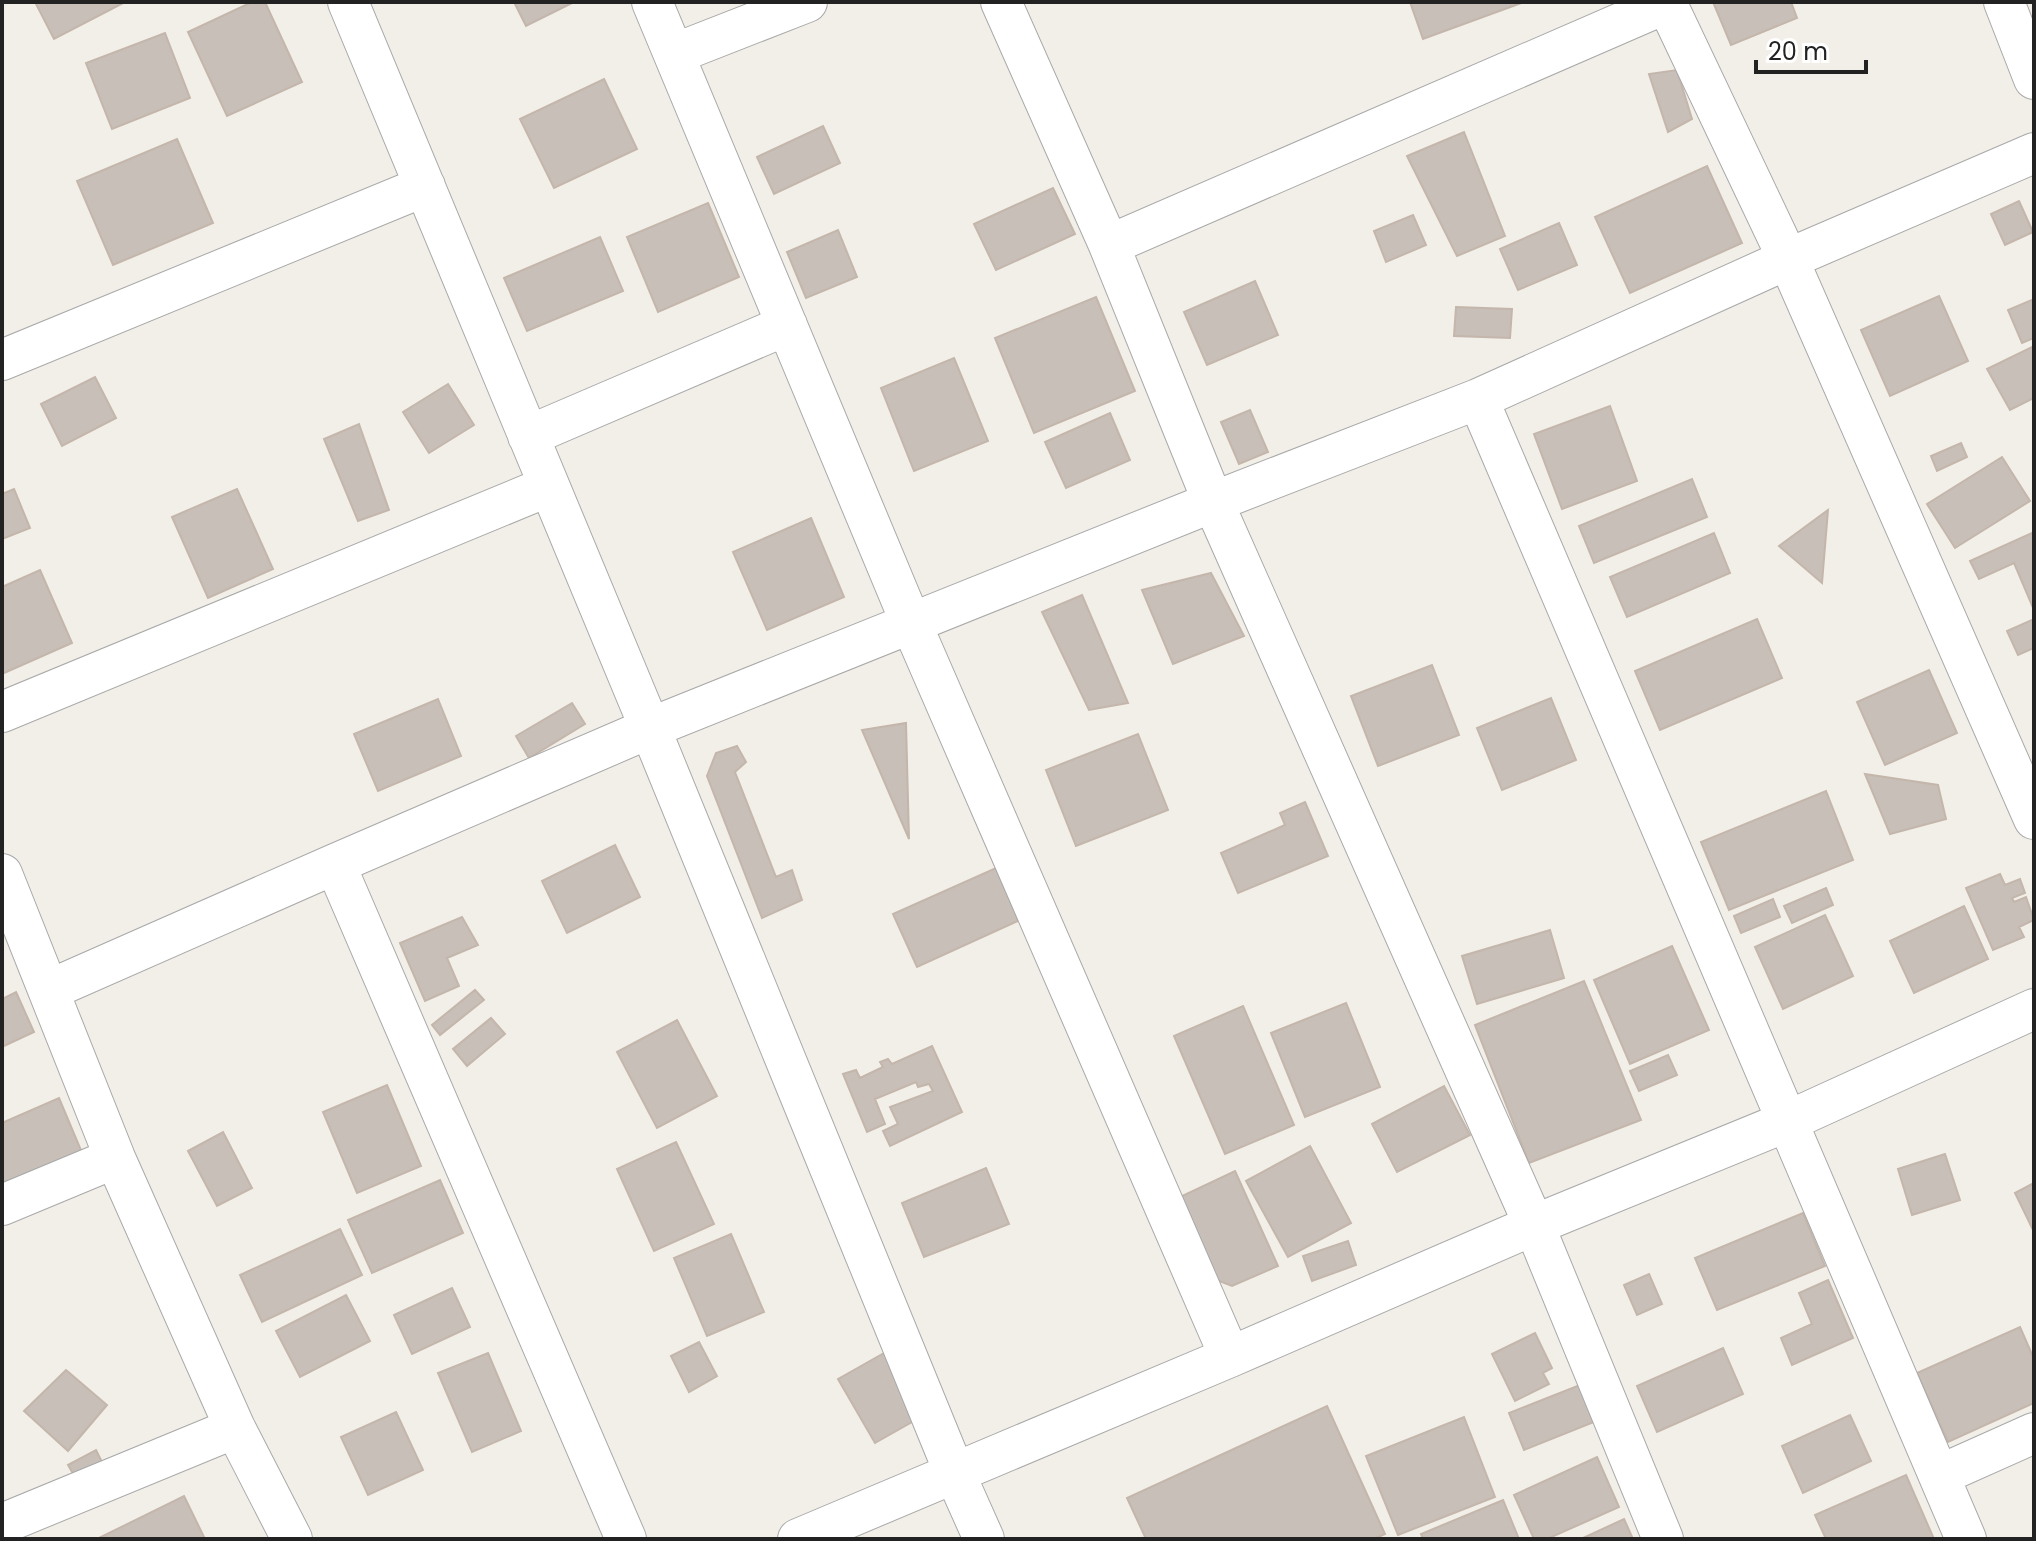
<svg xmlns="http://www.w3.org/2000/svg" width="2036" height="1541" viewBox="0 0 2036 1541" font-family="Poppins,sans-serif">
<rect width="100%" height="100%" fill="#f2efe9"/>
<!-- building -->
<path fill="#c7bfb8" stroke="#c4b6ab" stroke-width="2" d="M35,2H125L54,39Z
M252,2H265L302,82L227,116L188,32Z
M514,2H574L526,26Z
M1410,2H1524L1423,39Z
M1713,2H1791L1797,18L1731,45Z
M165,33L190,98L112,129L86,63Z
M1677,70L1692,119L1668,132L1649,74Z
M604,79L637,149L554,188L520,119Z
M823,126L840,163L774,194L757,157Z
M1464,132L1505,236L1457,256L1407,156Z
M177,139L213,223L113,265L77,181Z
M1707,166L1742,243L1630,293L1595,217Z
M1053,188L1075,234L996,270L974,224Z
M2019,201L2033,232L2005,245L1991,214Z
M708,203L739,277L658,312L627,237Z
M1413,215L1426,245L1386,262L1374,231Z
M1559,223L1577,265L1518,290L1500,249Z
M838,230L857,277L806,298L787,252Z
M600,237L623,291L527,331L504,278Z
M1255,281L1278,335L1207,365L1184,312Z
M1939,296L1968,361L1890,396L1861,330Z
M1096,297L1135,391L1034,433L995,338Z
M2034,299V338L2022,343L2008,310Z
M1456,307L1512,309L1510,338L1454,336Z
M2034,346V398L2010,410L1987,369Z
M954,358L988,441L914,471L881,388Z
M95,377L116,418L62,446L41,404Z
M448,384L474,425L429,453L403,412Z
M1610,406L1637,481L1562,509L1534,434Z
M1250,410L1268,452L1239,464L1221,422Z
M1110,413L1130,460L1066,488L1045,442Z
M359,424L389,510L358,521L324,439Z
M1961,443L1967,457L1937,471L1931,456Z
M2002,457L2030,501L1955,548L1927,504Z
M1692,479L1707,517L1594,563L1579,526Z
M14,489L30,528L2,539V494Z
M237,489L273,569L208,598L172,517Z
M1828,510L1822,583L1779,546Z
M811,518L844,597L767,630L733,552Z
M2034,532V610L2014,563L1979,579L1970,561Z
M1714,533L1730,573L1627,617L1610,577Z
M40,570L72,643L2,674V587Z
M1211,573L1244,636L1173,664L1142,590Z
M1082,595L1128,703L1089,710L1042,612Z
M1757,619L1782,678L1660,730L1635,671Z
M2034,619V648L2018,655L2007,631Z
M1432,665L1459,735L1378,766L1351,696Z
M1929,670L1957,733L1885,765L1857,702Z
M1551,698L1576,760L1502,790L1477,728Z
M438,699L461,756L378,791L354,734Z
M572,703L585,724L529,758L516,736Z
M906,723L909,839L862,730Z
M1138,734L1168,810L1076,846L1046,770Z
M737,746L746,762L735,772L776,877L792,870L802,900L762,918L707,776L716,753Z
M1865,774L1938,785L1946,819L1890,834Z
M1826,791L1853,860L1729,910L1701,842Z
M1305,802L1328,856L1238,893L1221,853L1285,825L1280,813Z
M615,845L640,897L567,933L542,881Z
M996,868L1020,920L917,967L893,914Z
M2000,874L2005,885L2020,879L2025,893L2012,898L2014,902L2026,897L2034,920L2019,927L2024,937L1993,950L1966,888Z
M1826,888L1833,905L1792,923L1784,906Z
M1773,899L1780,917L1741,933L1734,916Z
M1964,906L1988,959L1914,993L1890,941Z
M1825,915L1853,976L1783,1009L1755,947Z
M462,917L478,945L447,958L459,986L425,1001L400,943Z
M1550,930L1564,978L1477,1004L1462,956Z
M1672,946L1709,1030L1630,1064L1594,980Z
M1584,981L1641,1120L1529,1163L1475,1025Z
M475,990L484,1000L440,1035L432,1025Z
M16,992L34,1032L2,1047V999Z
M1346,1003L1380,1087L1305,1117L1271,1033Z
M1243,1006L1294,1125L1225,1154L1174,1036Z
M491,1018L505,1034L467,1066L453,1049Z
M677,1020L717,1096L657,1128L617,1052Z
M932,1046L962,1112L890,1146L883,1131L898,1124L890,1107L933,1091L929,1084L918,1087L916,1082L875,1099L885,1124L867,1132L843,1074L856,1070L860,1078L883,1067L880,1062L888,1059L892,1064Z
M1668,1055L1677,1075L1639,1091L1630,1071Z
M387,1085L421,1166L357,1193L323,1112Z
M1444,1086L1470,1135L1397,1172L1372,1124Z
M59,1098L88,1167L2,1204V1123Z
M223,1132L252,1188L217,1206L188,1151Z
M676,1142L714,1224L654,1251L617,1169Z
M1310,1146L1351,1223L1288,1257L1246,1181Z
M1945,1154L1960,1200L1912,1215L1898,1169Z
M986,1168L1009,1224L924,1257L902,1203Z
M1235,1171L1278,1266L1232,1286L1214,1279L1178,1198Z
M440,1180L463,1233L372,1273L348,1220Z
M2034,1183V1232L2015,1193Z
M1803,1213L1825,1266L1717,1310L1695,1258Z
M340,1229L362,1275L262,1322L240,1275Z
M731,1234L764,1312L707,1336L674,1258Z
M1348,1241L1356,1265L1312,1281L1303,1256Z
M1649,1274L1662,1304L1637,1315L1624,1285Z
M1828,1280L1853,1338L1792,1365L1781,1338L1812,1324L1799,1293Z
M452,1288L470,1327L412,1354L394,1315Z
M346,1295L370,1341L300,1377L276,1331Z
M2020,1327L2034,1359V1403L1948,1442L1917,1373Z
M1535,1333L1552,1368L1543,1373L1549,1384L1515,1401L1492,1354Z
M699,1342L717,1376L689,1392L671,1356Z
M1723,1348L1743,1394L1657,1432L1637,1386Z
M488,1353L521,1431L472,1452L438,1373Z
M884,1353L921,1417L875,1443L838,1379Z
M66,1370L107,1405L68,1451L24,1411Z
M1590,1381L1604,1418L1524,1450L1509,1413Z
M1327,1406L1385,1534L1374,1539H1146L1127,1498Z
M396,1412L423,1470L368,1495L341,1437Z
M1850,1415L1871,1461L1803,1493L1782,1446Z
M1464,1417L1495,1497L1398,1535L1366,1456Z
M96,1450L103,1464L76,1479L68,1465Z
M1597,1457L1619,1507L1547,1539H1534L1514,1495Z
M1906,1475L1934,1539H1826L1815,1515Z
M184,1496L205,1539H97Z
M1503,1500L1519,1539H1423L1421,1534Z
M1624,1519L1633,1539H1581Z"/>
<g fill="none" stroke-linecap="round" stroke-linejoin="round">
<defs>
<path id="minor" d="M348,2L650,728L955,1474L984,1539
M652,2L911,623L1230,1357
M1001,2L1109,245L1213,502L1534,1225L1663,1539
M1666,2L1788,259L2034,819
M2004,2L2034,79
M674,54L807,2
M1109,245L1667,3
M2,360L425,186
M1478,399L1966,1539
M528,436L787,325
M2,712L549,486
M335,864L626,1539
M2,874L115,1158L235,1428L292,1539
M49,990L335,864L650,728L1213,502L1478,399L1788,259L2034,153
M2,1205L115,1158
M1940,1475L2034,1433
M2,1524L235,1428
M798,1539L1230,1357L1534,1225L1788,1121L2034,1009"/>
</defs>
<!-- minor casing -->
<use href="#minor" stroke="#a9a9a9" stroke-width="42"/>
<!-- minor -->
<use href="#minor" stroke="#fff" stroke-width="40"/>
</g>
<!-- border -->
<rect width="2036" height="1541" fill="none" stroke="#222222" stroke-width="8"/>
<!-- scale -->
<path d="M1756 60v12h110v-12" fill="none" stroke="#222222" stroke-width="4"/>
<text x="1768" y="60" font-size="24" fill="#222222" stroke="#ffffff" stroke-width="6" paint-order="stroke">20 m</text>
</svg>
